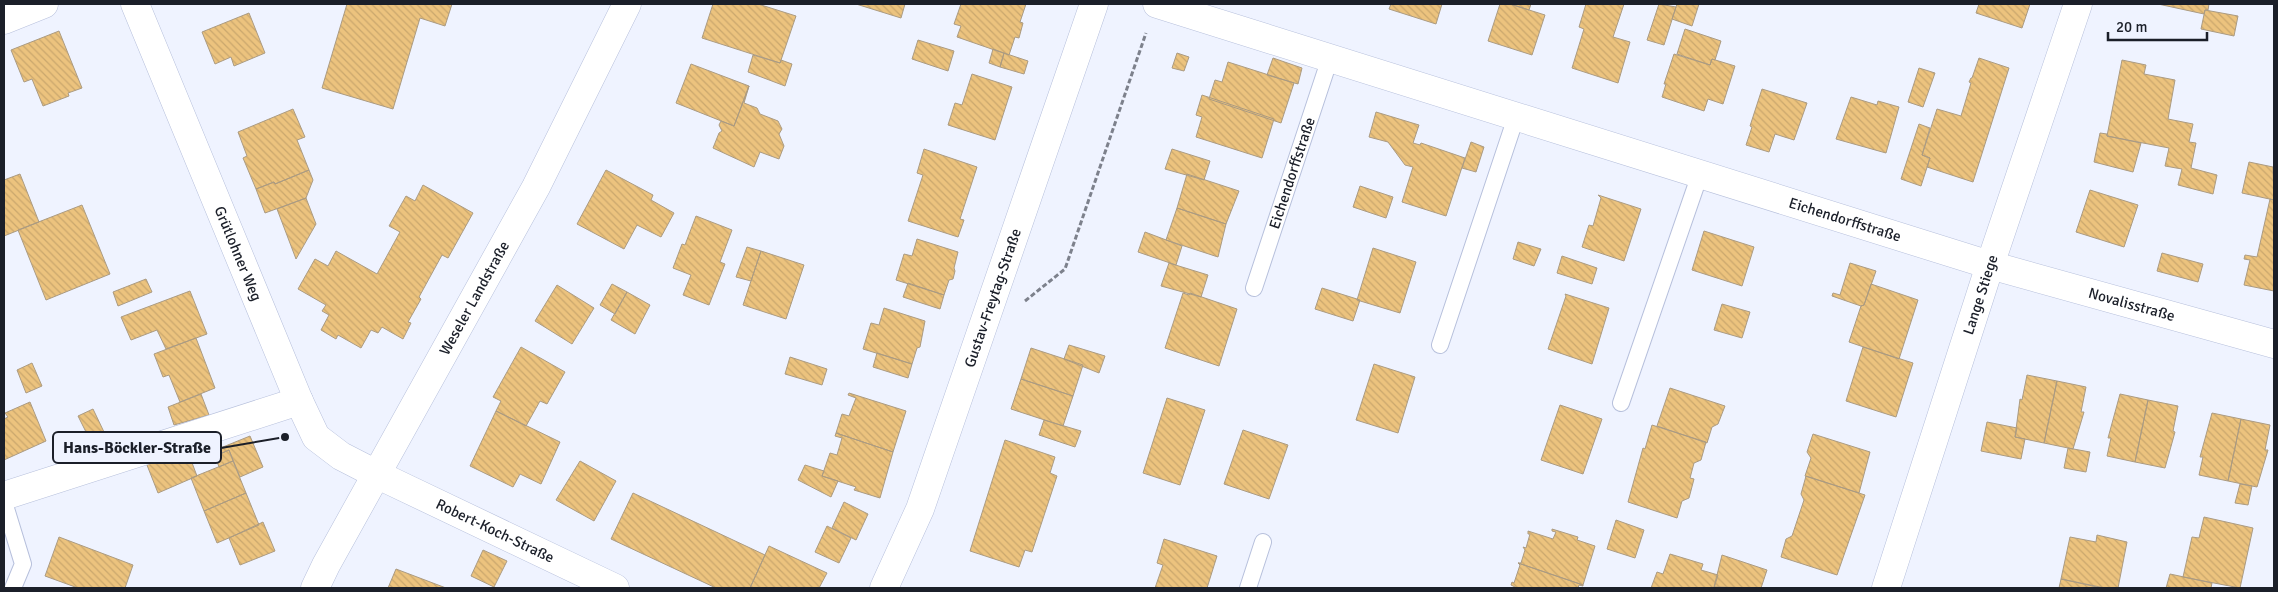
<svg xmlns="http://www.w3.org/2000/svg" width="2278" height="592" viewBox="0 0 2278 592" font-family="Signika,sans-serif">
<defs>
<pattern id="building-back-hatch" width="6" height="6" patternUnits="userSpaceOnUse" patternTransform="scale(1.25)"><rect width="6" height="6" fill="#ecc37e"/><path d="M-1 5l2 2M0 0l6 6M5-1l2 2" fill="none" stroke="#caa76d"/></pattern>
</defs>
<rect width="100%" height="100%" fill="#eff3ff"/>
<!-- building -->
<path fill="url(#building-back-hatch)" stroke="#ab9b82" d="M347,4H452L445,26L420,18L393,109L322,88Z
M713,4H758L796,16L780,63L702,38Z
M856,4H905L901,18Z
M961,4H1026L1020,22L1023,23L1019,38L1015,37L1009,55L957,37L961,26L954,24Z
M1391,4H1442L1436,24L1389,9Z
M1500,4H1510L1545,15L1532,55L1488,41Z
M1510,4H1531L1529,10Z
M1586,4H1624L1613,37L1630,42L1618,83L1572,68L1584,29L1579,27Z
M1659,4L1676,7L1664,45L1647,40Z
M1677,4H1699L1692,26L1672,19Z
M1979,4H2030L2022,28L1976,13Z
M2158,4H2209L2208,10H2205L2204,14Z
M2205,10L2238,16L2234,36L2201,29Z
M249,13L265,53L234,66L231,57L215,64L202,32Z
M1685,29L1721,41L1715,60L1712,59L1710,65L1677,54Z
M59,31L82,88L68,93L69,96L43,106L32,79L24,82L11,50Z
M918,40L954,51L948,71L912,59Z
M993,49L1004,53L1000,67L989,63Z
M1004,53L1028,61L1024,74L1000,67Z
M1177,53L1189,57L1184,71L1172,68Z
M1674,54L1710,65L1712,59L1735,66L1723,104L1708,99L1704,111L1662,97L1666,84H1664Z
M753,55L780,63L781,60L792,64L785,86L748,72Z
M1273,58L1302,68L1298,84L1267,75Z
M1979,58L2009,68L1973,182L1927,167L1930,158L1922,155L1937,109L1961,116L1971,83L1969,82L1971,78H1972Z
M2122,60L2146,65L2144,74L2175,80L2168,119L2193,124L2189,142L2196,143L2191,168L2217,175L2213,194L2178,185L2182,169L2165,166L2169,148L2107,136Z
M1228,62L1294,83L1281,123L1209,99L1215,80L1222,82Z
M691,64L749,86L734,126L676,103Z
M1919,68L1935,73L1923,107L1908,102Z
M972,74L1012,87L995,140L948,125L955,103L962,105Z
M749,86L744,103L757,108L760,114L778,121L782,129L779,134L784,146L779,159L760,152L754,167L713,148L719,133L722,131L719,125L721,121L734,126Z
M1762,89L1807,103L1794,140L1775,134L1769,152L1746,145L1752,127L1750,126Z
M1202,95L1274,119L1262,158L1196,137L1202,117L1196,115Z
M1851,97L1877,105L1878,101L1899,107L1886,153L1836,139Z
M293,109L305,137L297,140L309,170L275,184L274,182L256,189L243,158L247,156L238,132Z
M1376,112L1419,125L1413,143L1420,145L1421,143L1465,158L1446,216L1402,202L1413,167L1405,165L1388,142L1369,137Z
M1919,124L1930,128L1922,155L1930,158L1921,186L1901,179Z
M2100,133L2107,134V136L2141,143L2133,172L2094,162Z
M1471,142L1484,147L1476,172L1462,168Z
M924,149L977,167L960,219L964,220L958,237L908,221L923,175L917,173Z
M1172,149L1210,161L1204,180L1165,169Z
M2249,162L2273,167L2274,200L2242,193Z
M309,170L313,180L306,198L265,213L256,189L274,182L275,184Z
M606,170L653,195L651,200L674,213L661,237L637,225L624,249L577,224Z
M20,174L39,222L4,236V180Z
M1187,174L1239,191L1226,224L1177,208Z
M423,185L473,213L448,258L442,255L419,297L421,299L408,322L411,323L403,339L382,327L378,333L371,330L361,348L338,335L336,339L321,330L329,315L322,311L326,305L298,289L315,259L328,266L336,251L377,274L400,232L389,226L406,196L415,201Z
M1360,186L1393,197L1386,218L1353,207Z
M2090,190L2138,205L2124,247L2076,232Z
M1598,195L1641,209L1624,261L1582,247L1589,225L1593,226L1601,198Z
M306,198L316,224L296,259L277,209Z
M2270,199L2274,200V291L2244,285L2250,260L2244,259L2245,255L2257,257Z
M82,205L110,274L46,300L18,230Z
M1177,208L1226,224L1218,257L1166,240Z
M696,216L732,230L720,262L725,264L709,305L683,295L691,275L673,268L682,244L685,245Z
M1704,231L1754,247L1742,286L1692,270Z
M1145,232L1182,246L1176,265L1138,252Z
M917,239L958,252L954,268L955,271L953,279L949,280L944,295L896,280L904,254L912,256Z
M1518,242L1541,249L1534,266L1513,259Z
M747,247L761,251L751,281L736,277Z
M1373,248L1416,262L1400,313L1357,300Z
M761,251L804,265L786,319L743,305Z
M2162,253L2203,264L2198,282L2157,271Z
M1562,256L1597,268L1592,284L1557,273Z
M1169,263L1208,275L1201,297L1161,286Z
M1850,263L1876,271L1864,305L1861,306L1832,296L1833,293L1840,295Z
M146,279L152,292L118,306L113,292Z
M908,283L944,295L940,309L903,297Z
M612,284L627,292L615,314L600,305Z
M1871,284L1918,300L1899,359L1849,342L1861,306L1864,305Z
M557,285L594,308L572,344L535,321Z
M1322,288L1360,300L1353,321L1315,309Z
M190,291L207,334L166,349L157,330L131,340L121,317Z
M627,292L650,305L635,334L611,320Z
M1183,293L1189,295L1190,293L1237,309L1219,366L1165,348Z
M1565,294L1609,308L1592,364L1548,349L1566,296Z
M1722,304L1750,312L1742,338L1714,330Z
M884,308L925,321L920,347L917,348L912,364L863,349L871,323L879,325Z
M196,338L215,388L180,402L169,375L163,377L154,354Z
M1069,345L1105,356L1099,373L1064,359Z
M521,347L565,372L547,404L540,401L526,426L496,411L501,401L493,397Z
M1863,347L1913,363L1896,417L1846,401Z
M1031,348L1083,365L1073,396L1021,379Z
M877,353L912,364L908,378L873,367Z
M790,357L827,369L822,385L785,374Z
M32,363L42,386L26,393L17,370Z
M1374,364L1415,377L1398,433L1356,420Z
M2027,375L2057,381L2044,443L2015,437L2020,399L2022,400Z
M1021,379L1073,396L1063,426L1011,409Z
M2057,381L2086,387L2081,412H2084L2073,449L2044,443Z
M1670,388L1725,406L1718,424L1712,427L1707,443L1657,426Z
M849,393L906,411L893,452L836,433L842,414L849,416L856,398L848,395Z
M201,394L209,415L174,425L168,407Z
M2120,394L2148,400L2135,462L2107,456L2111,438H2108Z
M1167,398L1205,410L1180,485L1143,473Z
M2148,400L2178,406L2173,431L2175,432L2165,468L2135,462Z
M30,402L46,441L4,460V419L8,417L5,413Z
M1560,405L1602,419L1583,474L1541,460Z
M93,409L104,432L89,438L78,416Z
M496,411L560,442L541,484L520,474L513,487L470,466Z
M2212,413L2241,419L2228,481L2199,475L2203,457H2200Z
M2241,419L2270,425L2265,450H2268L2257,487L2228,481Z
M1044,420L1081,431L1075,447L1039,435Z
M1987,422L2017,428L2015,437L2025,439L2021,459L1981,451Z
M1652,425L1706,442L1701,460L1694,463L1690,478L1694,479L1689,498L1682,501L1677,518L1628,502L1643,448L1645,449Z
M1243,430L1288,445L1269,499L1224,484Z
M836,433L893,452L880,498L854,490L856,487L822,476L830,453L837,455L842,438L835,436Z
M1813,434L1870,452L1859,493L1805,476L1811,458L1807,452Z
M250,436L263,467L240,477L229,450L220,454L218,449Z
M1005,440L1055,457L1050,473L1057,476L1032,552L1025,550L1019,567L970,551Z
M186,447L197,476L158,493L145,460Z
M2068,448L2090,452L2086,472L2064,468Z
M229,450L233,461L219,467L215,456Z
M233,461L246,493L204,511L191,478Z
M580,461L616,481L594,521L556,500Z
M805,465L824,471L822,476L838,481L831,497L798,480Z
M1806,476L1865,495L1837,575L1781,557L1786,539L1792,536L1804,500L1801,494Z
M2240,484L2252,486L2248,505L2235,503Z
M246,493L259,525L217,543L204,511Z
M633,493L765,555L750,588H716L611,539Z
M844,502L868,514L856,540L832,528Z
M2204,517L2253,528L2240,588L2183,577L2192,537L2199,538Z
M1616,520L1644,530L1635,558L1607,549Z
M263,522L275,551L240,565L229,538Z
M827,526L851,538L839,563L815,552Z
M1552,529L1578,537L1577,540L1595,546L1583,585L1518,563H1521L1525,550L1523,547L1526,548L1530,534H1528V531L1553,539L1556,532L1552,531Z
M2097,535L2127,542L2118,588H2105L2061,579L2070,537L2096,542Z
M59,537L133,565L125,588H78L45,576Z
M1164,539L1217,556L1207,588H1155L1163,565L1157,563Z
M769,546L827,573L819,588H750Z
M483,550L507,561L494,587L471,576Z
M1670,554L1703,564L1701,570L1718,575L1714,588H1651L1657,572L1663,574Z
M1722,555L1767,570L1761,588L1714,587Z
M1518,563L1583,585V586L1579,585L1578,588H1517L1511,585L1512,582L1514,583L1520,565Z
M396,569L446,588H388Z
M2170,574L2212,583L2211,588H2166Z
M2061,579L2097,587L2096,588H2059Z"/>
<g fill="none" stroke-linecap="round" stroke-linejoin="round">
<defs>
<g id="lane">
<path id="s1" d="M1254,288L1330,58"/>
<path d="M1440,345L1516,117"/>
<path d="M1621,403L1700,174"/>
<path d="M4,502L23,564L13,588"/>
<path d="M1248,588L1263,542"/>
</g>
<g id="street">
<path id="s2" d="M135,4L299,401L316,437L341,456L376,474L615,588"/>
<path id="s3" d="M1157,4L1990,265L2274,344"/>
<path d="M4,20L44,4"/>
<path d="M4,496L299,401"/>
<path id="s4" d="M884,588L920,509L1094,4"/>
<path id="s5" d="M1886,588L1990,265L2078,4"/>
</g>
<g id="secondary">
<path id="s6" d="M315,588L326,565L536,187L627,4"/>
</g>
</defs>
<!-- lane casing -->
<use href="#lane" stroke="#b7c0dc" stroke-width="18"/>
<!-- street casing -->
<use href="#street" stroke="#b7c0dc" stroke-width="29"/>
<!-- secondary casing -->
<use href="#secondary" stroke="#b7c0dc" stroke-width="29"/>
<!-- path -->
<path stroke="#7d818c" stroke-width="3" stroke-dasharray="5 2.5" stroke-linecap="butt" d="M1025,301L1065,269L1146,33"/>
<!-- lane -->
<use href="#lane" stroke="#fff" stroke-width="16"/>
<!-- street -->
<use href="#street" stroke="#fff" stroke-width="28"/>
<!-- secondary -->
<use href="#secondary" stroke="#fff" stroke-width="28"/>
</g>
<g text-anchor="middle" stroke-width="4" stroke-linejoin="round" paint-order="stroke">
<!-- street labels -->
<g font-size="15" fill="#1b1f29" stroke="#eff3ff">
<text dy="5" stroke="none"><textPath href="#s1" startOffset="121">Eichendorffstraße</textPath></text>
<text dy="5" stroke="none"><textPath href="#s3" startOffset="721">Eichendorffstraße</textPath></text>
<text dy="5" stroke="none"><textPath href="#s2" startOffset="270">Grütlohner Weg</textPath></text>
<text dy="5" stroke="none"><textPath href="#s5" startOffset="308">Lange Stiege</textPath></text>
<text dy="5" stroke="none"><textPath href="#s6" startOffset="331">Weseler Landstraße</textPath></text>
<text dy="5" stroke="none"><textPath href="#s4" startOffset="310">Gustav-Freytag-Straße</textPath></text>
<text dy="5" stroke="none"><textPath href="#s3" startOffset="1020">Novalisstraße</textPath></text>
<text dy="5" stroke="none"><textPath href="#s2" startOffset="672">Robert-Koch-Straße</textPath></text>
</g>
</g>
<!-- callouts -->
<path fill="none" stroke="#1b1f29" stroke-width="2" d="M285 437L221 448"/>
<circle fill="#1b1f29" stroke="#eff3ff" stroke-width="2" cx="285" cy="437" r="5"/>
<rect fill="#eff3ff" stroke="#1b1f29" stroke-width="2" x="53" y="432" width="168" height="31" rx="5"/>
<g font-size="16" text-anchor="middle" font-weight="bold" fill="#1b1f29">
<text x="137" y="453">Hans-Böckler-Straße</text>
</g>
<!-- border -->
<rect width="2278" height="592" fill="none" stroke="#1b1f29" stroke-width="10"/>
<!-- scale -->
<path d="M2108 32v8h99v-8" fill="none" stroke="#1b1f29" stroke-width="2.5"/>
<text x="2116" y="32" font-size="15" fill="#1b1f29" stroke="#eff3ff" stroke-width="4" paint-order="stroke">20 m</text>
</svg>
